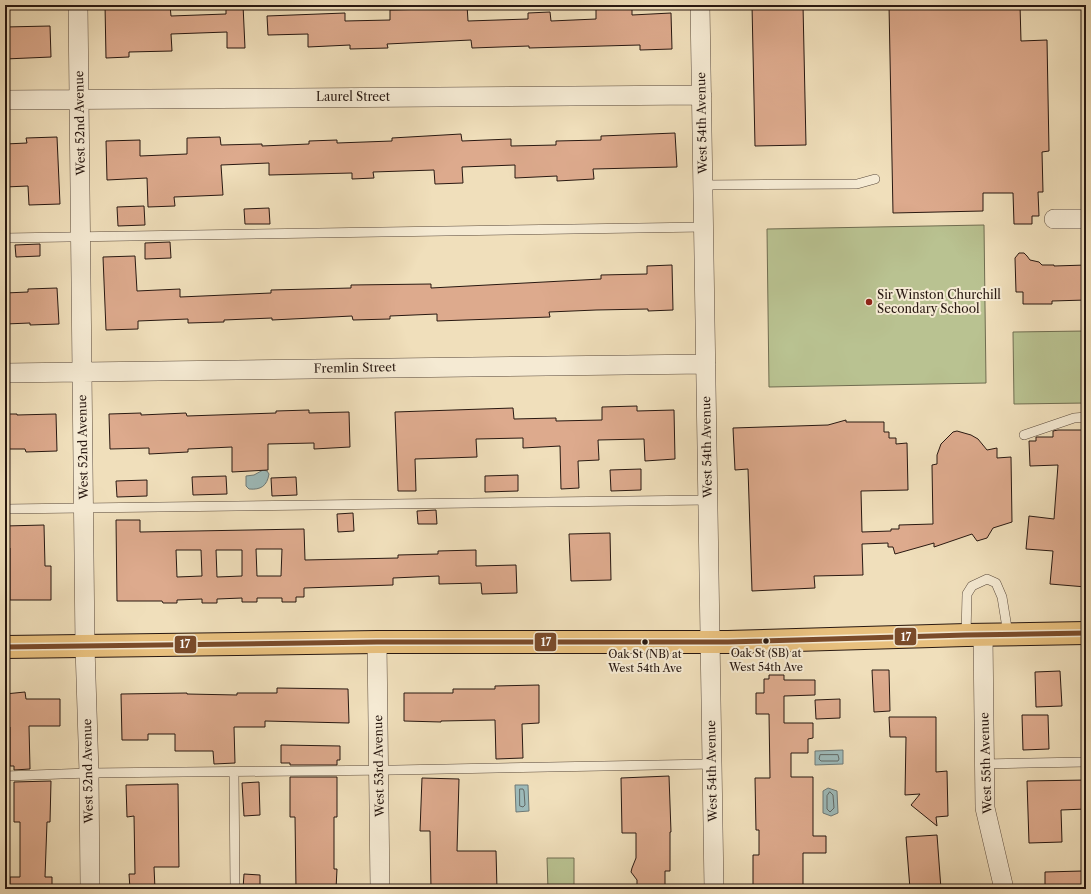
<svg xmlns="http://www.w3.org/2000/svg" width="1091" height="894" viewBox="0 0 1091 894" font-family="'Libre Caslon Text',serif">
<rect width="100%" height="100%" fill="#f0dfbb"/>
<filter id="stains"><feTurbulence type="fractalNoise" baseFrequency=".005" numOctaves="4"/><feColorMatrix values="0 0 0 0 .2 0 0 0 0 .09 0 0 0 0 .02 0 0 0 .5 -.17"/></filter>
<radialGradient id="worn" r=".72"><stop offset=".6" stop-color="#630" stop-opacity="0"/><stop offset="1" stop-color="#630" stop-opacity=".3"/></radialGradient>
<!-- green -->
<path fill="#b9c291" stroke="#706d51" d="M984,225L986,383L769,387L767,229Z
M1086,331V403L1014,404L1013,332Z
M547,858H574V889H548Z"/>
<!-- water -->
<path fill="#9dbab9" stroke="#6e7976" d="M263,470L267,471L269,474C267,486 261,490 249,489L246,486V476L254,475Z
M843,750V764L815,765V751Z
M515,785H528L529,811L516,812Z
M828,788L837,791L838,813L831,816L823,813V791Z"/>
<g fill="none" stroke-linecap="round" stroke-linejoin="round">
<!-- shore -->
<path stroke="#626965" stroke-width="1" d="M838,755L839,759L838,761H821L819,759L820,755Z
M520,789H523L524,791L525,805L523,807L520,806Z
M830,792L833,795L834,808L830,812L827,809V796Z"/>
</g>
<!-- building -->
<path fill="#ddaa8d" stroke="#281811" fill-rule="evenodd" d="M105,5H170L171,16L226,14V5H243L245,48H227V32L171,34L172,51L129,52V57L106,58Z
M432,5H467L468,21L528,19V13L550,12L551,21L596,19V9L632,8V15L671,13L672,49L640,50V45L529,48V46L472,48L471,40L387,44L388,48L350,49V45L308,47V34L268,35L267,16L345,13V21L390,20V10L432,9Z
M752,5H803L806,145L755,146Z
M889,5H1020L1021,41L1047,40L1049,151L1042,152L1043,192H1038L1039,216H1032V224H1014L1013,193H983V211L893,213Z
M50,26L51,57L5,59V27Z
M675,133L677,167L593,169L594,179L557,181V176L515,178V165L462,167L463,183L435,184L434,170L373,172L374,178L352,179V173L269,175V163L221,165L223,195L174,197L175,206L148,207L147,178L107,180L106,141L140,140V156L187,154V138L220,137L221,145L262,144V146L309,144V141L337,140V143L392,141V138L461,134L462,141L511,139V146L556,145V141L601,140V136Z
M57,137L60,204L29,205L28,186L5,187V144L27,143L26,138Z
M144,206L145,225L118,226L117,207Z
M269,208L270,224H245L244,209Z
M170,242L171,258L145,259V243Z
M40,244V256L16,257L15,245Z
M1019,253H1024L1027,256L1030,260L1039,262L1042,265H1054V266L1086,265V300L1052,301V304H1023V292H1016L1015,258Z
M135,256L137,291L180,289V297L271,293V290L351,288V285L431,284V288L601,279V275L647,274V266L672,265L673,310L648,311V309L596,310L549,312L550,317L437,321V314L390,316V319L353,320L352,316L272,320V318L224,320V322L188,323V319L138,321V329L106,330L103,257Z
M57,288L59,324L30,325V323L5,324V293L28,292V289Z
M637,406V411L674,410L675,459L645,461L644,439L598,440L599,460L578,461L579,488L561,489L560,446L523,448V438L476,439L477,457L415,459L416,491H398L395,412L513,408L514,419L556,418V421L602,420V407Z
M309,410V413L349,412L350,447L314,449V443L268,444V470L232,472V447L188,449V452L149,454V448L110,449L109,414L141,413V415L186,413L187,416L276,413V411Z
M5,414H17V415L56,414L57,451L26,452L25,449H5Z
M846,420V422H884V432H889V438H896V444L907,443L908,490L861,491L862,532L891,531V529H899V525L933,524L932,465L937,464V455L941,444L953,432L957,431L971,435L978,439L987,450L997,448V458L1011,457L1012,522L993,528L987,538L977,541L972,534L934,547V543L895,554L893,547H888V543L862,544L863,575L814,576L815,588L752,591L748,469L735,470L733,428L828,425Z
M1058,430H1086V587L1050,584L1053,551L1026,549L1029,516L1054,519L1058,465L1030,466L1029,441H1036V437H1053V431Z
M641,469V490L611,491L610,470Z
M518,475V491L485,492V476Z
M226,476L227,494L193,495L192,477Z
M296,477L297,495L272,496L271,478Z
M147,480V496L117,497L116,481Z
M436,510L437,524H418L417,511Z
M353,513L354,531L338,532L337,514Z
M116,520H140V532L304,529L305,560L398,558V555L438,554V551L476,550V566L516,565L517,593L482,594L481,583L439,584V576L393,578V585L304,588V597H296V602H282V598H257V602H242V598L217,599V603H202V599L177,600V603H163L162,601H117ZM256,549H282L281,576H257ZM176,550H201L202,576L177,577ZM216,550H242V576L217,577Z
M44,525L45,566H51V600H10V548H5V526Z
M610,533L611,580L571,581L569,534Z
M872,670H889L890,711L874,712Z
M1060,671L1062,706L1036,707L1035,672Z
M769,675H784V680H815V695L784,696V723H813V738L808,739V753H791V777H813V836H826V853H803V887L753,888V855H759V830H756L755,778H770L769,714H756V693H764V679H769Z
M539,685V723L522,724L523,758L496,759L495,720L441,721V722L404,721V693H453V689H495V686Z
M277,688L348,689L349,723L265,721V727H234L235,763L214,764L213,751H175V734H148V740H122L121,694L187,693V694L237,695V693H277Z
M25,692L26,699H60V726H29L30,769L14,770V766H10V727L5,728V694Z
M840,699V718L816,719L815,700Z
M1022,715H1048L1049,749L1023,750Z
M889,717H936V772L947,771L948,816L936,817L937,826L911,805L920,794L905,795L906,737H890Z
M281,745L340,746V760H337V765H290V763H281Z
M669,776L671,832H670V871H665V886H637V880L631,872L632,868L636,858V833H622L621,778Z
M290,777H337V817H334V869H337L336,889H296L295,817H290Z
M422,778L459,779L457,851H496L497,889H431L430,831H420Z
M1086,780V809L1061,810L1062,842L1029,843L1027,781Z
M51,781L50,822H47L45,877H52V889H10V877H20V822H14V782Z
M259,782L260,815L244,816L242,783Z
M178,784L179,867H154L155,889H130L129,874H135L134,816L127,817L126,785Z
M937,835L941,889H910L906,837Z
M1082,871L1083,889H1045V872Z
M244,874L260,875V889H243Z"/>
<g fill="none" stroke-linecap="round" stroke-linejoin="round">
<defs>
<path id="service" d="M703,185L857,184L875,179
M5,238L704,227
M1024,435L1074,418L1086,417
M5,509L708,500
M966,635L967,594L972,586L987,579L996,583L1002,597L1008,634
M984,764L1086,762
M234,772L235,889
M5,776L89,773L395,770L712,764"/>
<path id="minor" d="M78,5L85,647L89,773L90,889
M700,5L714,889
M5,100L702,95
M1054,219H1086
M5,373L706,364
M983,635L985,808L1004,889
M377,642L380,889"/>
<path id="primary" d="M5,647L377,642H728L966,635L1086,633"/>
</defs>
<!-- service casing -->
<use href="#service" stroke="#5a4a3c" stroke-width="10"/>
<!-- minor casing -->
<use href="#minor" stroke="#5a4a3c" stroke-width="20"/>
<!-- primary casing -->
<use href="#primary" stroke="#281811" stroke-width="24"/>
<!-- service -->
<use href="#service" stroke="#f5ead3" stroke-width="9"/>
<!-- minor -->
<use href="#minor" stroke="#f5ead3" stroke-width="19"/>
<!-- primary -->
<use href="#primary" stroke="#e8c07e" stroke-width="22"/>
<defs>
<path id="bus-1" d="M5,647L377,642H728L966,635L1086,633"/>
</defs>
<!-- bus-1 casing -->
<use href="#bus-1" stroke="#f5ead3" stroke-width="8"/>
<!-- bus-1 -->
<use href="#bus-1" stroke="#7a4b2a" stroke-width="5"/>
</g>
<!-- markers -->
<circle fill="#8f2418" stroke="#f5ead3" stroke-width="1.5" cx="869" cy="302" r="4"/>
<g fill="#281811" stroke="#f5ead3" stroke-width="1.5">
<circle cx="766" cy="641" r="3.5"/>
<circle cx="645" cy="642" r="3.5"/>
</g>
<g text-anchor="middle" stroke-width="4" stroke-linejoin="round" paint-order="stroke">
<!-- bus labels -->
<g font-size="11" fill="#281811" stroke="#f5ead3">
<text x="766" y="657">Oak St (SB) at<tspan x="766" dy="14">West 54th Ave</tspan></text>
<text x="645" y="658">Oak St (NB) at<tspan x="645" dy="14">West 54th Ave</tspan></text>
</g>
<!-- street labels -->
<g font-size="12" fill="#281811" stroke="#f5ead3">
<text x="353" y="101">Laurel Street</text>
<text transform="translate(80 123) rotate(-91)" y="4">West 52nd Avenue</text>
<text transform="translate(702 123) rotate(-91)" y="4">West 54th Avenue</text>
<text transform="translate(355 368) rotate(-1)" y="4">Fremlin Street</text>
<text transform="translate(83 447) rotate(-91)" y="4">West 52nd Avenue</text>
<text transform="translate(707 447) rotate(-91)" y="4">West 54th Avenue</text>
<text transform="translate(986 763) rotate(-92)" y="4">West 55th Avenue</text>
<text transform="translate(379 766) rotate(-91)" y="4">West 53rd Avenue</text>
<text transform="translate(88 771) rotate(-91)" y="4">West 52nd Avenue</text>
<text transform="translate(712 771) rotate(-91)" y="4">West 54th Avenue</text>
</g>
<!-- poi labels -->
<g font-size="12" fill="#281811" stroke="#f5ead3" text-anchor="start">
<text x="877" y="299">Sir Winston Churchill<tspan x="877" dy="14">Secondary School</tspan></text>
</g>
</g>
<g stroke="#f5ead3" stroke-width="1.5">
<rect x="894" y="627" width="23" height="19" rx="4" fill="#7a4b2a"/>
<rect x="534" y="632" width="23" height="20" rx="4" fill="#7a4b2a"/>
<rect x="174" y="635" width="23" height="19" rx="4" fill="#7a4b2a"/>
</g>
<g font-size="11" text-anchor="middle" font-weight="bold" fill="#fff">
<text x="906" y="641">17</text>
<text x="546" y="646">17</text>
<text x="185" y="648">17</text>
</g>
<!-- margin -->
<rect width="1091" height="894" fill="none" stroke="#f0dfbb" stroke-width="20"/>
<rect x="6" y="6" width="1079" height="882" fill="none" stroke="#281811" stroke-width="2"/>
<rect x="10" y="10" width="1071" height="874" fill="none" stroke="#281811"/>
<rect width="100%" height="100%" filter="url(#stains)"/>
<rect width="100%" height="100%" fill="url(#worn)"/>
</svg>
